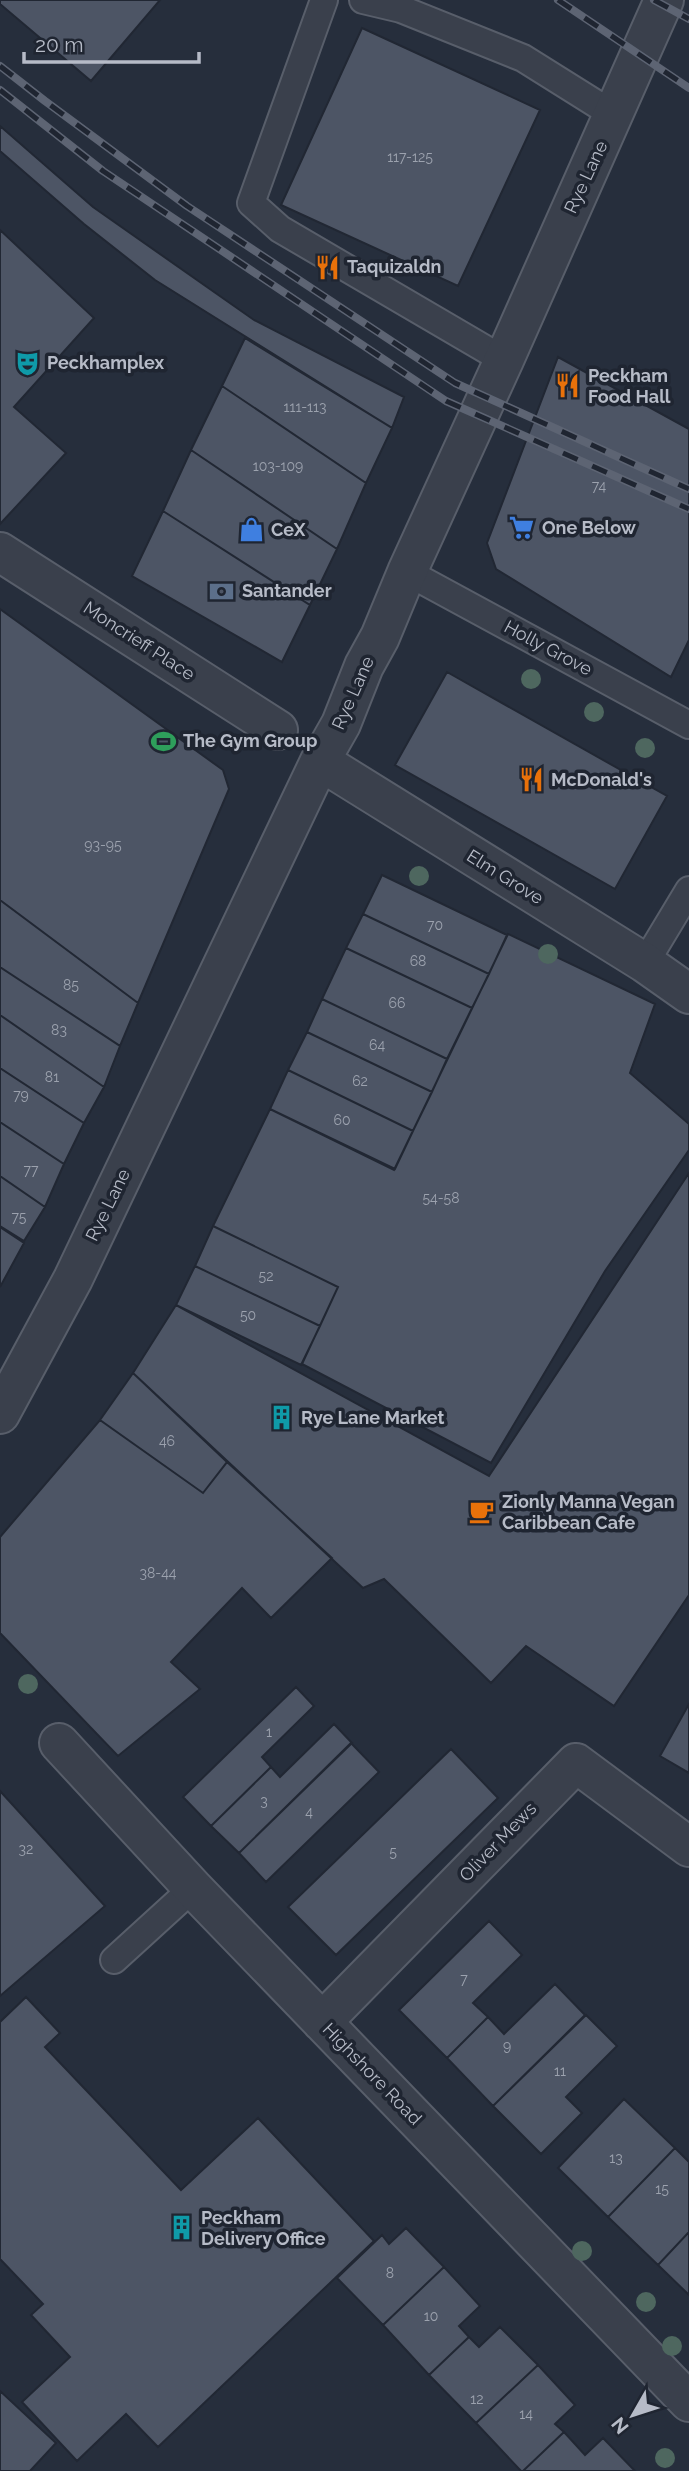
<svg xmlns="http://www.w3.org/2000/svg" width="689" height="2471" viewBox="0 0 689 2471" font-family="Raleway,sans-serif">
<rect width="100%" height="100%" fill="#262e3c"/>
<!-- building -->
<path fill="#4d5565" stroke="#212733" stroke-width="2" d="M0,0H160L91,81L0,4Z
M362,28L540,110L458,286L281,205Z
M0,126L93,207L254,320L404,397L392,428L155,280L84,224L0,151Z
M0,230L94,318L14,407L66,453L0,524Z
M245,338L392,428L366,483L222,386Z
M558,357L689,429V640L671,677L496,569L487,543Z
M222,386L366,483L337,549L191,450Z
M191,450L337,549L310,605L163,511Z
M163,511L310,605L282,662L132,576Z
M0,609L223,770L229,789L138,1003L0,900Z
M447,672L667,796L615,889L395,765Z
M382,875L507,935L489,974L363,914Z
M0,900L138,1003L120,1046L0,967Z
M363,914L489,974L472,1008L346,948Z
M508,934L655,1004L630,1073L689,1124V1150L605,1271L491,1463L302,1364L338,1287L213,1226L270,1109L394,1170Z
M346,948L472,1008L447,1059L322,999Z
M0,967L120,1046L104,1087L0,1015Z
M322,999L447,1059L432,1092L307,1032Z
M0,1015L104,1087L84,1123L0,1068Z
M307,1032L432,1092L413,1131L288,1070Z
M0,1068L84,1123L64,1164L0,1122Z
M288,1070L413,1131L395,1169L270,1109Z
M0,1122L64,1164L45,1207L0,1176Z
M689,1173V1595L614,1706L526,1646L491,1683L384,1579L363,1588L133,1373L176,1305L489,1476Z
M0,1176L45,1207L24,1241L0,1226Z
M213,1226L338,1287L320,1326L195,1266Z
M0,1227L24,1243L0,1287Z
M195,1266L320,1326L301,1365L176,1305Z
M133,1373L227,1462L203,1493L100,1420Z
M100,1420L203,1493L227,1462L332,1558L271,1618L242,1588L171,1662L200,1689L118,1756L0,1633V1537Z
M296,1687L314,1706L262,1757L271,1767L211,1826L183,1797Z
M689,1704V1773L660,1756Z
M334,1724L352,1743L239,1853L211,1826L271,1767L280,1777Z
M351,1743L379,1772L266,1882L239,1853Z
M451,1749L498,1798L336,1955L288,1907Z
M0,1791L105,1906L0,1996Z
M489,1921L522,1955L473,2003L488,2017L447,2058L399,2010Z
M555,1984L585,2015L493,2106L447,2058L488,2017L504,2034Z
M26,1997L60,2033L45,2047L181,2190L258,2118L374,2241L158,2447L126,2414L77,2461L22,2402L70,2357L31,2315L43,2304L0,2259V2022Z
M586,2015L617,2046L566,2097L582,2113L541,2154L493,2106Z
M624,2099L675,2148L608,2217L558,2168Z
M675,2148L689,2162V2232L658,2265L608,2217Z
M406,2228L444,2267L383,2325L337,2278L382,2235L389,2244Z
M689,2232V2295L658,2265Z
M444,2267L480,2306L459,2326L469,2337L429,2375L383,2325Z
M500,2327L538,2365L476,2423L429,2375L469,2337L479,2347Z
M538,2365L575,2405L555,2424L564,2432L523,2471H521L476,2423Z
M0,2391L56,2443L30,2471H0Z
M564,2432L585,2455L603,2438L635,2471H523Z"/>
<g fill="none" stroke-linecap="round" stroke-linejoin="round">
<defs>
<path id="service" d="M324,0L251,203L280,229L504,360
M363,0L401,9L523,58L614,115
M407,572L689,725
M645,963L689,890
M114,1960L193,1888"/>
<path id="pedestrian" d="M0,552L278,730"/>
<path id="minor" d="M320,761L645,963L689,994
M0,1414L73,1279L320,761L341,724L364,666L380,637L407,572L504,360L664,0
M59,1743L193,1888L689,2402
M322,2022L576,1763L689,1847"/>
</defs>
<!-- service casing -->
<use href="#service" stroke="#585e6a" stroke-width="30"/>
<!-- pedestrian casing -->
<use href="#pedestrian" stroke="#585e6a" stroke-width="42"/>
<!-- minor casing -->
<use href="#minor" stroke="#585e6a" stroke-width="42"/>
<!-- service -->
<use href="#service" stroke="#3a404c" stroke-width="26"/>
<!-- pedestrian -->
<use href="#pedestrian" stroke="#3a404c" stroke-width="38"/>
<!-- minor -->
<use href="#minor" stroke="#3a404c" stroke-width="38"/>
<defs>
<path id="rail" d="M558,0L689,88
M654,0L689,19
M0,66L45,101L187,206L455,383L689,489
M0,90L103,171L446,401L689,509"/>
</defs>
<!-- rail casing -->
<use href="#rail" stroke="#5d6473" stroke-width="8"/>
<!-- rail -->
<use href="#rail" stroke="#1f2531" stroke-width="5" stroke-dasharray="16" stroke-linecap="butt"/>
</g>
<!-- trees -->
<g fill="#4e675f">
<circle cx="531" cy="679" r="10"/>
<circle cx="594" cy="712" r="10"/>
<circle cx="645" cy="748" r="10"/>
<circle cx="419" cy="876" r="10"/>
<circle cx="548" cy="954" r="10"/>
<circle cx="28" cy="1684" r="10"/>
<circle cx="582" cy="2251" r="10"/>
<circle cx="646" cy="2302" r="10"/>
<circle cx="672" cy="2346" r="10"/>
<circle cx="665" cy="2458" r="10"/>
</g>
<!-- icons -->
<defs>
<symbol id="restaurant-bare" viewBox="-9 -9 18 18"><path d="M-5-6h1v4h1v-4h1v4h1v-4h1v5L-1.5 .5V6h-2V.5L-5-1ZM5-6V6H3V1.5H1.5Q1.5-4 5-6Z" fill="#e8710a" stroke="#1f2531" stroke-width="2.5" paint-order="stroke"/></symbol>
<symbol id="theatre-bare" viewBox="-9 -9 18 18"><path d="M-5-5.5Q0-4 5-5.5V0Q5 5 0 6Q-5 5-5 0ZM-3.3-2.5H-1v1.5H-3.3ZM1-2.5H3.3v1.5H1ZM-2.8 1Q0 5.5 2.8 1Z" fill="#0f9aa8" stroke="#1f2531" stroke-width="2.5" paint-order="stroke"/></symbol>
<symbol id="supermarket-bare" viewBox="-9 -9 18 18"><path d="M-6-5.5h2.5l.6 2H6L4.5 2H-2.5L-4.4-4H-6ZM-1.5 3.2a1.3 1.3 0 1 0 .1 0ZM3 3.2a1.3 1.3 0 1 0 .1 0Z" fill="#3f7fe0" stroke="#1f2531" stroke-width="2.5" paint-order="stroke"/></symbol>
<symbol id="shop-bare" viewBox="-9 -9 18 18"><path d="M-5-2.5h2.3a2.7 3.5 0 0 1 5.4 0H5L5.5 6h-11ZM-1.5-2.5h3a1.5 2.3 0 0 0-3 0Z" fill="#3f7fe0" stroke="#1f2531" stroke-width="2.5" paint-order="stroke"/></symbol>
<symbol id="bank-bare" viewBox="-9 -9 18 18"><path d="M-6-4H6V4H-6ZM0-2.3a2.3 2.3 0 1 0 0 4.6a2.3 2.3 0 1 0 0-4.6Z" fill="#5c6f8a" stroke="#1f2531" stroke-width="2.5" paint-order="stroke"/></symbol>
<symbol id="stadium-bare" viewBox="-9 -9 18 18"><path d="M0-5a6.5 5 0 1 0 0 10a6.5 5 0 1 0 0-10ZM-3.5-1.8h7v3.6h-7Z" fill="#2e9e5b" stroke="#1f2531" stroke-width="2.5" paint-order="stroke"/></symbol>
<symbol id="building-bare" viewBox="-9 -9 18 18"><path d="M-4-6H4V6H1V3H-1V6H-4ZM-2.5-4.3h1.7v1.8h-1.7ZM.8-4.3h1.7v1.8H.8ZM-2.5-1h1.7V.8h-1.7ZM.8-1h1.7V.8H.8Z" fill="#0f9aa8" stroke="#1f2531" stroke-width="2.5" paint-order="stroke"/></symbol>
<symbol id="cafe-bare" viewBox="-9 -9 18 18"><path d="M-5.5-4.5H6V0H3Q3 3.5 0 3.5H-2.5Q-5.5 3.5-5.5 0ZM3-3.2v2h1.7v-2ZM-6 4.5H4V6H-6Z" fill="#e8710a" stroke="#1f2531" stroke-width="2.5" paint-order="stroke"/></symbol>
</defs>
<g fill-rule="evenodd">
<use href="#restaurant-bare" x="310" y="250" width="35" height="35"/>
<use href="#theatre-bare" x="10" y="346" width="35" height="35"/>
<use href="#restaurant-bare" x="550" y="368" width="35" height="35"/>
<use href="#supermarket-bare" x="504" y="510" width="35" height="35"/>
<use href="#shop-bare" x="234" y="512" width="35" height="35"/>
<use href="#bank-bare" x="204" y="574" width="35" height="35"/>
<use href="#stadium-bare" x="146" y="724" width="35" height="35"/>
<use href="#restaurant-bare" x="514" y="762" width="35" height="35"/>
<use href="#building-bare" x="264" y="1400" width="35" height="35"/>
<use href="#cafe-bare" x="464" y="1494" width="35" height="35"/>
<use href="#building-bare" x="164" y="2210" width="35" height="35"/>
</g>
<g text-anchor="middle" stroke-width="7" stroke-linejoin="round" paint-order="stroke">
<!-- number labels -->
<g font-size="14" fill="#9ca2ae">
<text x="410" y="162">117-125</text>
<text x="305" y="412">111-113</text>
<text x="278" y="471">103-109</text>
<text x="599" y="491">74</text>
<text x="103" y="850">93-95</text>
<text x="435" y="930">70</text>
<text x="418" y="966">68</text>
<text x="71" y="990">85</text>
<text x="397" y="1008">66</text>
<text x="59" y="1035">83</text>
<text x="377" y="1050">64</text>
<text x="52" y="1082">81</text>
<text x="360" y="1086">62</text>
<text x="21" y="1100">79</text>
<text x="342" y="1125">60</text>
<text x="31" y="1175">77</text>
<text x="441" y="1203">54-58</text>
<text x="19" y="1222">75</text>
<text x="266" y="1281">52</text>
<text x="248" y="1320">50</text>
<text x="167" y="1446">46</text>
<text x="158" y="1578">38-44</text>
<text x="269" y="1737">1</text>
<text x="264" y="1806">3</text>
<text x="309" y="1817">4</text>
<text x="26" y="1854">32</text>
<text x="393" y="1857">5</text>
<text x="464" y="1984">7</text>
<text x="507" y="2051">9</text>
<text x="560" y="2076">11</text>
<text x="616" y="2163">13</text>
<text x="662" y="2194">15</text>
<text x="390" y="2278">8</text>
<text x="431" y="2321">10</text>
<text x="477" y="2404">12</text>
<text x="526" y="2419">14</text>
</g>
<!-- street labels -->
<g font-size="18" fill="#b6bbc7" stroke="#1f2531">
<text transform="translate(586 177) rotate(-65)" y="6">Rye Lane</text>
<text transform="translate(139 641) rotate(33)" y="6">Moncrieff Place</text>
<text transform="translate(548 648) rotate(28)" y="6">Holly Grove</text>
<text transform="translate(353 693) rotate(-66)" y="6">Rye Lane</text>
<text transform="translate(505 877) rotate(32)" y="6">Elm Grove</text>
<text transform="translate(108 1205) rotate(-64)" y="6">Rye Lane</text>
<text transform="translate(498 1842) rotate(-46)" y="6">Oliver Mews</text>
<text transform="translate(372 2074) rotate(46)" y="6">Highshore Road</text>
</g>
<!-- poi labels -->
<g font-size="18" font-weight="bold" fill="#b6bbc7" stroke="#1f2531" text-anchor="start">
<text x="347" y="273">Taquizaldn</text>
<text x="47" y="369">Peckhamplex</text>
<text x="588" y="382">Peckham<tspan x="588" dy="21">Food Hall</tspan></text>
<text x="542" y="534">One Below</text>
<text x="271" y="536">CeX</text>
<text x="242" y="597">Santander</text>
<text x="183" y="747">The Gym Group</text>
<text x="551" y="786">McDonald's</text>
<text x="301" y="1424">Rye Lane Market</text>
<text x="502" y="1508">Zionly Manna Vegan<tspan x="502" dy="21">Caribbean Cafe</tspan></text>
<text x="201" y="2224">Peckham<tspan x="201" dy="21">Delivery Office</tspan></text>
</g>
</g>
<!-- north arrow -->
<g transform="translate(633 2415) rotate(231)" stroke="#1f2531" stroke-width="5" paint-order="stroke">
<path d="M0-5L12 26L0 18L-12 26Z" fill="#b6bbc7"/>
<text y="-10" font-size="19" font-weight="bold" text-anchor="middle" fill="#b6bbc7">N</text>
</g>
<!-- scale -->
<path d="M24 52v10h175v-10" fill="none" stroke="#b6bbc7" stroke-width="3.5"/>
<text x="35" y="52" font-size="21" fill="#b6bbc7" stroke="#1f2531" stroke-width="5" paint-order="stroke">20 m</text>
</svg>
